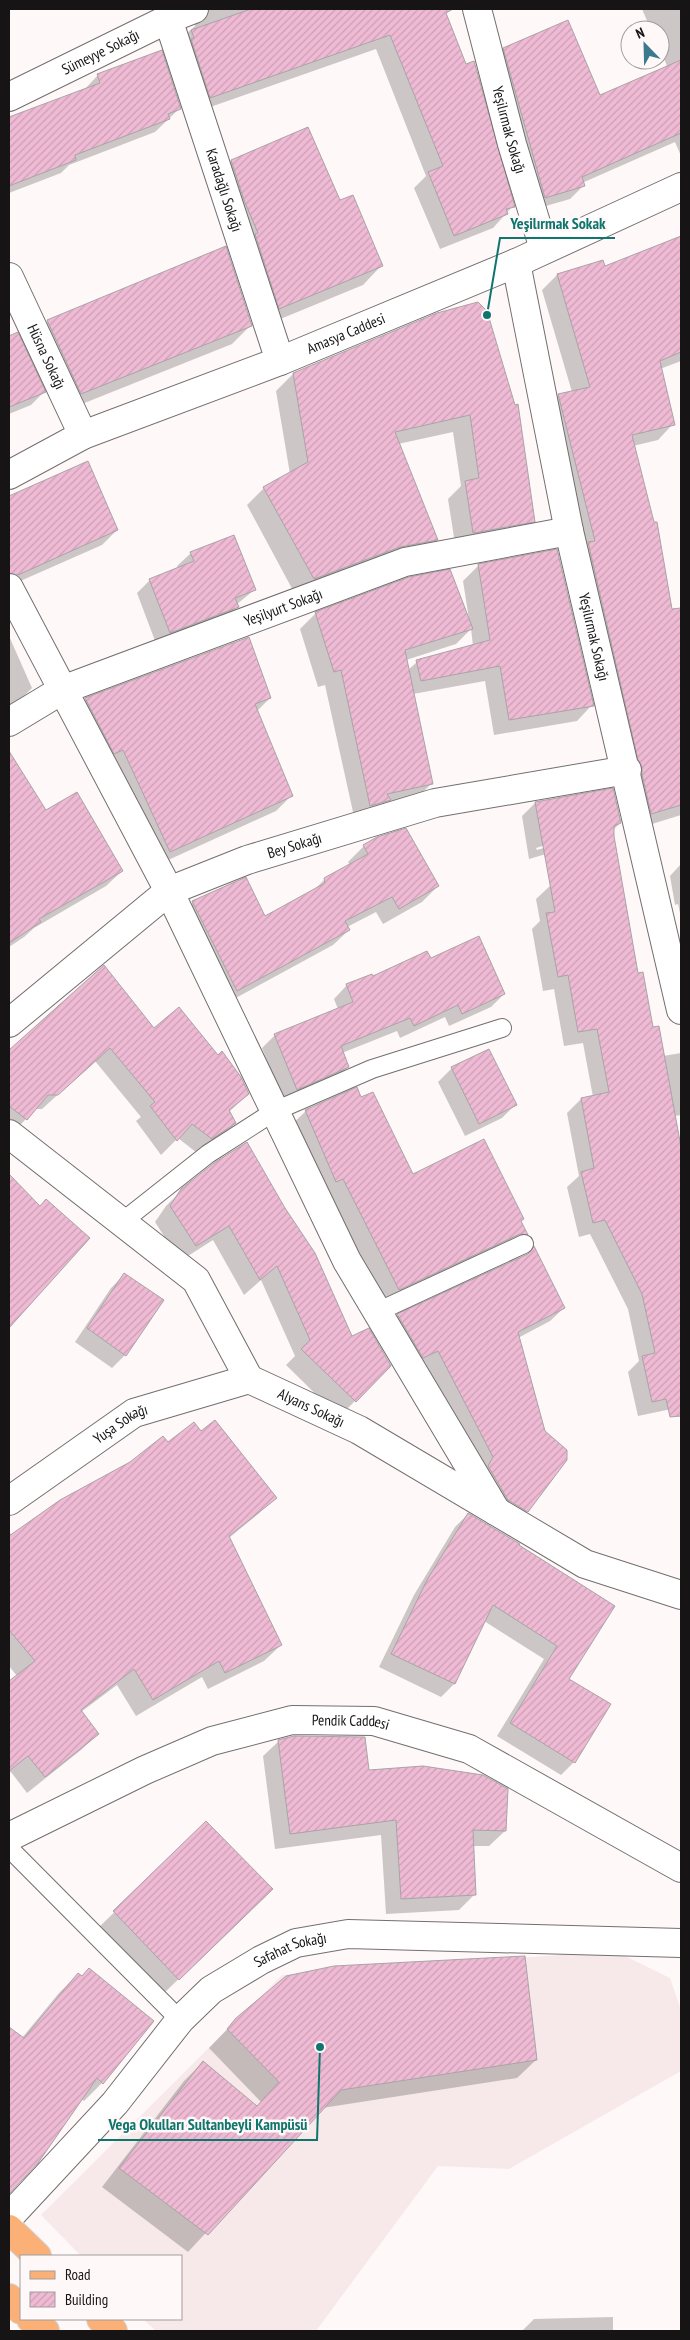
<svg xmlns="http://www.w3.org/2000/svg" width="690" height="2340" viewBox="0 0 690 2340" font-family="'PT Sans Narrow',sans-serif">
<defs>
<pattern id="building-hatch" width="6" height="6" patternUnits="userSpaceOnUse" patternTransform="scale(1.25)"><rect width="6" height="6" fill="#efbad4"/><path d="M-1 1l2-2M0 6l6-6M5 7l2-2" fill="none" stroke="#cc9fb5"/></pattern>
</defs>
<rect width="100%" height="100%" fill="#fff8f8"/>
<!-- built -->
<path fill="#f7e9e9" d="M615,1951L670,1978L681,2010V2071L509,2169L438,2166L316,2331H156L143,2319H181V2256H81L41,2215L282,1975Z"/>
<!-- shadow -->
<path fill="#0003" fill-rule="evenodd" d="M185,9H448L449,11L445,15L513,206L493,228L440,249L414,188L426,176L376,49L196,112L176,43L195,26V18Z
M642,9H681V156L675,142L582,183L583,186L570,199L532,210L491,62L504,49L600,96L667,66L660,49V30H651Z
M161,52L180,108L155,132L69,165L61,173L9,193V119L84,90L97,76Z
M307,128L339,202L381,266L363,285L261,327L213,180L231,161Z
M681,237V361L660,369L673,424L658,440L633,446L671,610L679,609L681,627V815L636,829L543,411L559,395L572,392L542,290L557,275L604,268Z
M225,247L251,325L232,344L62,412L29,340L48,321Z
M486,312L534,521L516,538L456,550L448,499L461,486L453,432L398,444L436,540L419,557L296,596L247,505L264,488L290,474L276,391L293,374Z
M22,344L44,392L31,405L9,414V349Z
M87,463L117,530L102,545L9,586V498Z
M191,553L254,590L236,605L237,607L224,620L157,646L137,593L150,580L178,569L177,566Z
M479,565L592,705L577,721L494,735L485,681L413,694L431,784L415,800L355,821L325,685L318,687L300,629L316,613L469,619L463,581ZM471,629L473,646L417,662L408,670L406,660L456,644Z
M9,636L32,688L18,702L9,707Z
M270,698L257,711L291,796L276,811L155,866L71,714L86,699Z
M12,759L46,811L122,871L106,886L34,928L24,937L9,947V761Z
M612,790L620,823L607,836L529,859L522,816L535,803ZM606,827V829L537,850L536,848Z
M378,838L438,886L422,902L383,924L376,912L347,927L349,930L333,945L221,1006L177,918L193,902L265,917L311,893L325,879L350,865L348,862L364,846Z
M681,864V918L678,904L675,905L670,876Z
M551,885L637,975L652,1028L663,1056L681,1053V1115L643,1121L679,1152L681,1160V1407L638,1416L628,1372L639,1361L628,1309L590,1234L579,1237L567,1187L579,1176L567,1113L581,1099L593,1097L583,1043L564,1046L554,989L543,991L532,929L540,921L536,899Z
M430,960L504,994L491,1007L449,1026L445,1017L400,1038L397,1031L342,1053L348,1067L334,1080L284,1102L262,1048L275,1035L338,1009L334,999L347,985Z
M154,1029L248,1094L229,1112L235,1123L220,1138L197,1153L178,1138L161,1155L136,1121L141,1117L95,1061L42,1109H35L12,1134L9,1131V1047L11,1049Z
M452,1068L515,1105L502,1118L465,1136L438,1082Z
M360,1099L413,1176L520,1221L527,1234L511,1250L383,1305L290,1126L306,1111Z
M9,1176L39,1207L20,1314L9,1325Z
M182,1190L284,1209L351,1338L390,1366L339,1417L286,1365L295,1356L261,1280L244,1295L213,1240L180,1261L155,1222L166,1206Z
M526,1256L564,1308L550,1321L518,1338L527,1511L514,1525L480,1472L425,1363L410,1371L385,1329L398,1315Z
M124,1275L125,1355L112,1368L75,1342L111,1288Z
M201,1433L275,1498L258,1514L229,1538L281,1645L264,1661L208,1689L202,1677L136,1716L117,1685L81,1712L98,1734L81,1750L27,1793L11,1772L9,1773V1683L17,1676L9,1666V1532L12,1535L168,1444Z
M468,1514L613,1607L567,1679L574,1762L561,1775L497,1736L544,1659L484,1621L454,1684L441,1697L379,1667L414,1595L455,1527Z
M279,1741L368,1771L505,1831L489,1846H472L475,1894L459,1910L386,1914L381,1835L275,1849L263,1756Z
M206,1823L252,1908L160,1997L95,1931Z
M78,1974L102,2083L84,2101L81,2099L19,2181L9,2192V2037L14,2032L22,2038L59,1993Z
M237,2019L536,2060L517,2078L322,2108L188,2252L102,2187L184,2081L203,2062L257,2107L261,2102L209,2048Z
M613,2317V2331H522L534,2319Z"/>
<!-- building -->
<path fill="url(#building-hatch)" stroke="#a9a4a6" d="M251,9H453L446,13L466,64L474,61L515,207L506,209L508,214L454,236L428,172L443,166L390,35L210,98L191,39L194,38L191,30Z
M568,20L600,95L681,60V133L582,177L585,186L545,198L503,48Z
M162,50L181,109L168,114L170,119L75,155L76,160L9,186V117L100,83L97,74Z
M308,127L340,200L353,195L383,266L279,309L255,234L258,233L244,200L231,160Z
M681,236V352L660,361L675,425L632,435L654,522H657L672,609L681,608V805L651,814L642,774V767L638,760L588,542L595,541L558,394L590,387L557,274L603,260L605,266Z
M226,246L252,326L81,394L47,320Z
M478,302L487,311L515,405L518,404L535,522L473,533L465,481L479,478L470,415L395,432L438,540L400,547L314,579L263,487L308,462L293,373L437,313Z
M18,332L46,392L9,407V336Z
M88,461L118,530L18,575L9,573V496Z
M234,535L256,590L235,598L239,607L170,633L149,579L194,561L190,552Z
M557,549L594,706L509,720L500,666L421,681L416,660L490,640L478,564Z
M450,569L473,629L405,650L433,784L387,794L391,800L370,806L341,670L334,672L315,612L409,577Z
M249,637L271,698L255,704L293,796L170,852L123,750L114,754L85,698Z
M9,751L46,810L77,792L123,871L39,919L41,922L9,943Z
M613,788L621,823L614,826V836L638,973L643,972L653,1027L659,1026L681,1147V1416L670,1417L666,1399L652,1402L642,1356L655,1353L642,1294L605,1220L593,1223L581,1172L594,1168L581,1098L609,1092L597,1029L578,1032L568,975L558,977L546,913L555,912L535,802Z
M406,828L439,886L399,909L392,897L345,921L350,930L237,991L192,901L246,877L265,916L325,883L324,878L368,854L363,845L377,837Z
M479,936L505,994L462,1014L458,1005L414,1026L410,1018L341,1046L349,1067L297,1090L274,1034L353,1002L346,984L372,974L373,976L427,951L431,958Z
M104,965L154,1028L179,1007L218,1055L222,1051L241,1077L249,1094L229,1110L236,1123L212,1139L192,1124L177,1141L150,1106L155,1102L110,1048L58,1095H48L27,1120L9,1106V1050Z
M489,1049L517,1105L479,1124L451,1067Z
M357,1087L361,1097L373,1092L413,1174L484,1139L524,1219L521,1221L528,1235L520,1234L399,1290L343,1179L336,1182L305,1110Z
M247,1142L285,1208L315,1253L352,1336L369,1328L391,1366L356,1402L301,1349L310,1340L277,1266L260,1280L229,1226L196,1246L170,1206L181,1189L214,1163Z
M9,1174L40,1206L46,1199L90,1238L9,1328Z
M534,1246L565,1308L518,1332L545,1431L567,1450V1460L528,1512L508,1500L488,1466L493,1457L438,1351L423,1358L397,1314L528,1254Z
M124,1273L164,1300L126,1356L87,1328Z
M215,1420L277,1498L229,1536L282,1645L225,1673L219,1661L153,1700L134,1669L81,1710L99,1734L45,1777L28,1756L9,1771V1681L35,1661L9,1630V1536L60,1500L130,1462L163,1436L168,1442L194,1422L201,1431Z
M468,1513L520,1544L519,1545L615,1606L569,1679L611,1704L575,1763L510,1723L557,1646L493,1605L455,1684L391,1654L427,1580Z
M294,1736L365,1737L369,1770L423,1766L483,1775L508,1789L506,1831L473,1830L476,1895L401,1899L396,1820L290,1834L278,1740Z
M206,1821L273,1889L179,1980L113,1911Z
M525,1956L537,2060L341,2090L208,2235L119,2168L203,2061L257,2106L279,2082L227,2029L236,2018L286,1976L334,1966Z
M89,1968L154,2021L103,2084L97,2078L38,2163L9,2194V2027L24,2038L78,1973L82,1976Z"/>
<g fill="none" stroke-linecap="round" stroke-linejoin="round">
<defs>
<path id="lane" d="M122,1222L208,1154L275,1111L372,1069L502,1028
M377,1312L524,1244
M9,1848L180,2020"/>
<g id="street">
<path id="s1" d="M477,9L512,144L544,249"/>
<path id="s2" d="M168,19L280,361"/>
<path id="s3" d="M9,97L168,19L194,9"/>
<path id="s4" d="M516,263L569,531L681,1010"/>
<path id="s5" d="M9,277L83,435"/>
<path id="s6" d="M9,475L83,435L280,361L516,263L681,187"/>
<path d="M9,588L169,891L347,1261L496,1511"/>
<path id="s7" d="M9,722L62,690L405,562L569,531"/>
<path id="s8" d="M9,1023L169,891L247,860L435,803L627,770"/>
<path id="s9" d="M9,1134L196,1280L249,1379L359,1430L585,1564L681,1595"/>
<path id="s10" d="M9,1501L134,1413L249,1379"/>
<path id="s11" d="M9,1837L145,1770L212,1741L292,1720L374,1721L469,1749L681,1868"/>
<path id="s12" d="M9,2217L115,2103L180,2020L211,1990L261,1960L296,1943L348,1934L681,1943"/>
</g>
<path id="primary" d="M9,2229L37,2256
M9,2298L21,2310
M31,2319L45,2331
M101,2319L113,2331"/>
</defs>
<!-- lane casing -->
<use href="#lane" stroke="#746f6f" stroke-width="20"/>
<!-- street casing -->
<use href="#street" stroke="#746f6f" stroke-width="30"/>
<!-- primary casing -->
<use href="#primary" stroke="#d5d5d5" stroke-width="30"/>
<!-- lane -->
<use href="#lane" stroke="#fff" stroke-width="18"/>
<!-- street -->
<use href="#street" stroke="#fff" stroke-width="28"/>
<!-- primary -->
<use href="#primary" stroke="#fab076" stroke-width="28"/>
</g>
<g text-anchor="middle" stroke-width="5" stroke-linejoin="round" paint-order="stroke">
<!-- street labels -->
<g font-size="15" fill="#161414" stroke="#fff8f8">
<text dy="5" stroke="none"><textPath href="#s3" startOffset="102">Sümeyye Sokağı</textPath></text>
<text dy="5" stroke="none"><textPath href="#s1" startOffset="125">Yeşilırmak Sokağı</textPath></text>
<text dy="5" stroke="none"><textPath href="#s2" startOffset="180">Karadağlı Sokağı</textPath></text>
<text dy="5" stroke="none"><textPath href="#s6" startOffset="366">Amasya Caddesi</textPath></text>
<text dy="5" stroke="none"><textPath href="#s5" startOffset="88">Hüsna Sokağı</textPath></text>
<text dy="5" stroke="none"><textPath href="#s7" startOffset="298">Yeşilyurt Sokağı</textPath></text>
<text dy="5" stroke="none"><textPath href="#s4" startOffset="382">Yeşilırmak Sokağı</textPath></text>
<text dy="5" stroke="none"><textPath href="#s8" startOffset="341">Bey Sokağı</textPath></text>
<text dy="5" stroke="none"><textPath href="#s9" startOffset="418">Alyans Sokağı</textPath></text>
<text dy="5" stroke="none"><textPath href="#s10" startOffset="136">Yuşa Sokağı</textPath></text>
<text dy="5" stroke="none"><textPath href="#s11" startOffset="366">Pendik Caddesi</textPath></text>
<text dy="5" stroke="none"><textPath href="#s12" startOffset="394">Safahat Sokağı</textPath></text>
</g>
</g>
<!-- callouts -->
<path fill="none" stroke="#0f766e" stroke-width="2" d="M487 315L500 238H615M320 2047L317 2140H98"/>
<g fill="#0f766e" stroke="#fff8f8" stroke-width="2">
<circle cx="487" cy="315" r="5"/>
<circle cx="320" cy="2047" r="5"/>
</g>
<g font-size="16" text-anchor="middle" font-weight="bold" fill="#0f766e" stroke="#fff8f8" stroke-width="5" stroke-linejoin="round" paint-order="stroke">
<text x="558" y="229">Yeşilırmak Sokak</text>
<text x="208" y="2130">Vega Okulları Sultanbeyli Kampüsü</text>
</g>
<!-- border -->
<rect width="690" height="2340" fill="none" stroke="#161414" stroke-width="20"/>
<!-- legend -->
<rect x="20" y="2255" width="162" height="65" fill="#fff8f8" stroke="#a29d9d"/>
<rect x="30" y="2271" width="25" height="8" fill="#fab076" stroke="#a29d9d"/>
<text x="65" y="2280" font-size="15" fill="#161414">Road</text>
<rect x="30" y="2292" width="25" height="15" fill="url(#building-hatch)" stroke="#a29d9d"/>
<text x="65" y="2305" font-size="15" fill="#161414">Building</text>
<!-- north arrow -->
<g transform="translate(645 45) rotate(337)"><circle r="24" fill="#fff8f8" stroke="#a29d9d"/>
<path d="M0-4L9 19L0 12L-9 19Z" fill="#3a7a8e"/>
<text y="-8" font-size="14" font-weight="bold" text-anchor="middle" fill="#161414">N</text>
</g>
</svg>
